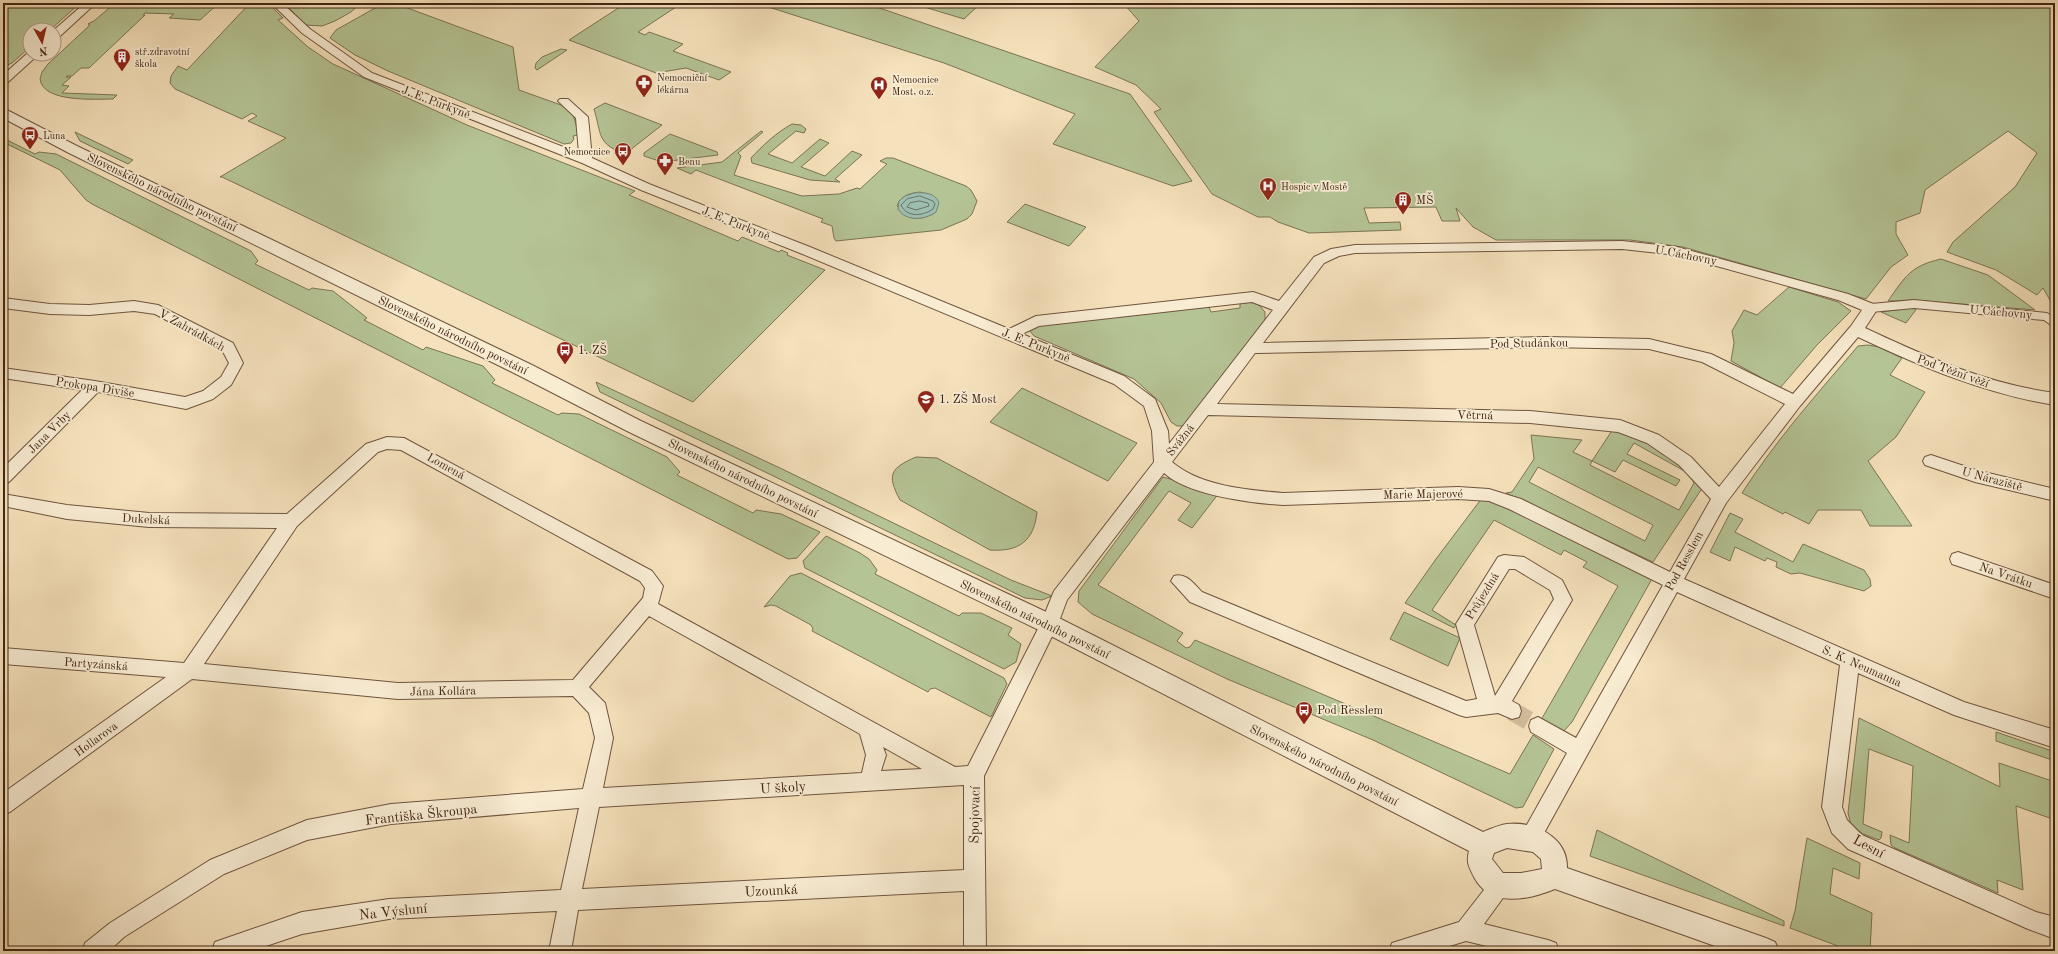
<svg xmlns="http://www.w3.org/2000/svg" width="2058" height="954" viewBox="0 0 2058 954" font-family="'Old Standard TT',serif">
<rect width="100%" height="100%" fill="#f5e1bb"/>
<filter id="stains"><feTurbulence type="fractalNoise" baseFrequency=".005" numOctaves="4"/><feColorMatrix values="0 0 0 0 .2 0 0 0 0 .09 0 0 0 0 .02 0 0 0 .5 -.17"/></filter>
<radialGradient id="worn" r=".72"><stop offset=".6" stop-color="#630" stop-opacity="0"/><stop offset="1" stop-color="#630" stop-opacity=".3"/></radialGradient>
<!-- green -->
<path fill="#b5c495" stroke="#7c7454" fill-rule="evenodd" d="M3,3H80L50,30H30V47L12,63L3,67Z
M115,3H219L200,20L169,18L174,14L145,13L143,15H145L89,68H81L72,76H67L66,77H71L62,85L69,86L62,93L117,95L113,99C95,99 43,103 40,79L42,72L48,64L90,25L88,24L94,21Z
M250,3H268L283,18L278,20L308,47L333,64L467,125L635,191L629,195L738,241L742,237L779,252L781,250L788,253L787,255L825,270L693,402L222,177H220L286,138L248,121L257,116L252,113L242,119L175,89L170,83L171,76L178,66L187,70Z
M284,3H361L351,12L335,21L322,26L306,25Z
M384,3H394L513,47L519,90L561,105L572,111L579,135L573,136L574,139L571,143L564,144L388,71L355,55L330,38L336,30Z
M626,3H664L676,7L638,32L645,35L649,32L683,44L673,51L731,72L719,80L686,68L656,73L569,40Z
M756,3H865L1130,94L1192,181L1173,186L1053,144L1075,114L944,63Z
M911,3H981L964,19Z
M1123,3H2055V309L2043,288L2037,295L1996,270L1947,252L1953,242L2015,187L2037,153L2008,131L1925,190L1920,213L1896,222V234L1908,255L1891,267L1866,299L1683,247L1630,240H1496L1473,227L1456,208L1460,221H1442L1436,207L1364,208L1369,223L1400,222L1401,230L1309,233L1278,222L1270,217H1258L1212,194L1154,112L1161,109L1136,85L1095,67L1139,21Z
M561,49L567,50L537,70L535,68L536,63L542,57Z
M605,103L662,125L625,154C596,143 602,135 594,109Z
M792,124L801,125L806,129L804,133L796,131L768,154L792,163L820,139L829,143L801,167L825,176L852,151L862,155L835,179L840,182L810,180L752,163L751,158C762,146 777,132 792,124Z
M761,131L763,132L738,153L741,156L734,175L802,196L839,194L857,188L860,189L887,164L880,161L886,158H893L966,186L971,190L977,201L972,214L967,219L941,230L836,241L834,238L832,226L821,222L823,219L696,170L691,174L677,168L722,162ZM920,192L933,196V214C915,222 910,219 897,206C900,196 910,193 920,192Z
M75,132L133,160L128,164L80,141Z
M670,134L717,152L718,155L662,162L644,156V153Z
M3,138L35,154L39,152L56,154L251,251L258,261L255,264L309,290L312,288L333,291L367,318L364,320L423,350L426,347L483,366L495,380L492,383L558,415L562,413L579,414L667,457L680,472L677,475L753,513L756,510L781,514L820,532L797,558L788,559L92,204L86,200L60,170L3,142Z
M1025,204L1086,227L1069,246L1007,222Z
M1941,259L1988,275L2035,310L1913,300L1888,301C1905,277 1910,266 1941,259Z
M1789,287L1838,302L1851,311L1817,345L1780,388L1731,361L1734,343L1732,331L1744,310L1757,315Z
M1247,301L1259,305L1265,312V320L1183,426H1177L1171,422L1161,403L1134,379L1034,336L1029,330L1036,326L1201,305L1209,307L1211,312L1240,308V304Z
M1918,307L1906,323L1881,312Z
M1868,345L1879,347L1902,358L1890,375L1925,392L1896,437L1868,461L1912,526H1870L1861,510H1818L1809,524L1785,512L1783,514L1742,493C1776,440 1817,394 1858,346Z
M596,382L780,468L1011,580L1052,596L1042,600L1025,598L600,392Z
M1022,388L1137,443L1108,481L990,422Z
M1613,429C1647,436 1686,457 1703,487L1653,562L1506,493L1512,492L1534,459L1531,435L1582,440L1573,452L1592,461ZM1634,443L1688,473L1694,483L1679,510L1590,465L1592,461L1615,472L1623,460L1676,486L1680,480L1627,454ZM1538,467L1653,525L1645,541L1529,482Z
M916,457L937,458L1037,512C1034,541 1019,552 990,550L900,500C886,474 891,468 916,457Z
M1163,477L1219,493L1192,528L1178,520L1191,503L1169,491L1098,585L1183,633L1177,641L1186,648L1190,647L1195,640L1510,774L1533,735L1554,749L1523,807L1516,808L1373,740L1227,679L1092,614L1078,602L1079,591Z
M1482,498L1531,517L1653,577L1572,722L1563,732L1541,720L1618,586L1583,567L1587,562L1564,550L1561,555L1494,520L1432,610L1456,625L1454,628L1405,603L1436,559Z
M1730,513L1743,519L1735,532L1793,562L1803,544L1864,570L1870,579L1871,586L1864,591L1800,573L1791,574L1776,567L1777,562L1767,558L1765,561L1735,547L1730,561L1710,552Z
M826,536L860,553L869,559L877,570L875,574L959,616L962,613H981L1012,628L1008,635L1021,644L1016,662L1004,669L805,568L803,561Z
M801,573L1004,678L1007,684L991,717L935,688L930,689L928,692L812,631L813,629L811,625L776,606L771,605L764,607L790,576Z
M1404,612L1460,638L1448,666L1390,639Z
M1859,718L2000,787L1999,763L2055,782V820L2016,806L2023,890L1997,880L1998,893L1895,848L1891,845L1890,835L1909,843L1913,766L1869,749L1863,824L1882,832L1881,838L1879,840L1863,834L1851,825L1848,813Z
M1996,732L2055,752V761L1996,741Z
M1597,830L1784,921V926L1590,856Z
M1807,838L1860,863L1859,879L1833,868L1830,894L1872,913L1870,951H1851L1790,928L1795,911Z"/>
<!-- water -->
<path fill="#9cbeb0" stroke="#788172" d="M914,193C924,192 936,193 939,203L936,212C925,220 906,222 898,209L899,201L905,196Z"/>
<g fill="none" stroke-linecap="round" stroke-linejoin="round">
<!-- shore -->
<path stroke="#6f7262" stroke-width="1" d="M920,196L933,201L935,204L933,209C923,216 907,218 901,205L907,199Z
M920,201L928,203L929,206L916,210L907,207L910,203Z"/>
<!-- minor-tunnel -->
<path stroke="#d1bb9a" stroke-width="19" stroke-dasharray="19 10" stroke-linecap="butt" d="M1512,711L1538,726"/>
<defs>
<path id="pedestrian" d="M1914,300L2047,313L2055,318V328L2044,320L1914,308L1871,312L1866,308L1871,304Z"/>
<path id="minor" d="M85,3H96L58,38L54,39V30Z
M271,3H282L310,29L372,73L579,153L576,118L558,101L560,99H568L588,117L592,158L649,184L810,247L1009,329L1036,316L1253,292L1279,301L1314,257L1331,249L1355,245L1622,241L1677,247L1848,294L1876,305L1878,308L1865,328C1927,357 1987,384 2055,393V405C1985,394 1922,367 1858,337L1800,406L1726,503L1684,579L1964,702L2055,730V748L1954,715L1858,673L1842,807L1847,820L1862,835L2036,912L2055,917V939L2028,929L1848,849L1832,833L1822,807L1840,665L1677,592L1538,844L1531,847L1524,844L1521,837L1524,830L1567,753L1531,732L1529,726L1531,720L1538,717L1576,738L1663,585L1509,509L1489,501L1458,499L1283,505C1250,503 1188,495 1164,473L1067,600L1058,624L984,776L986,951H964V891L578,910L571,951H549L557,911L389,919L302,934L251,951L212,950L215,942L302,912L389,899L561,890L579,808L391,824L307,840L224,874L124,937L109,951H82L85,943L110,923L210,860L307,820L391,804L583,789L595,738L589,713L573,696L398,699L192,679L10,812L3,814V793L166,677L3,664V648L184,663L277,528L149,527L67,519L3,506V494L67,505L149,513L287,514L366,444L387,437L404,438L652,571L663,586L658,604L955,767L968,766L1041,623L1054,591L1154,462L1152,431L1144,406L1114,384L800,253L641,190L582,163L364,77L302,33ZM1622,249L1677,255L1838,300L1862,310L1851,326L1793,394L1711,354L1649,339L1546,337L1263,343L1324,263L1339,256L1355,253ZM1252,302L1273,310L1169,444L1168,431L1155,399L1124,376L1022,334L1039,326ZM1546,347L1649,349L1702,362L1785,404L1719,487L1691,457L1659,435L1620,420L1530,411L1217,404L1255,353ZM1208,415L1530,423L1618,432L1647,443L1679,465L1711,499L1670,572L1521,499L1489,489L1458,487L1283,493C1247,490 1200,486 1172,462ZM387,449L401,450L640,581L645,588L643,598L573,680L398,683L204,664L297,526L378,452ZM649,616L860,734L866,755L862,773L603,788L613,738L605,703L589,687ZM883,747L922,769L881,771L886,755ZM964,785V870L582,889L599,807Z
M30,51V54H39L7,83L3,84V75Z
M3,298L50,304L89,305L134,301L158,305L233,343L243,363L231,385L213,399L186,409L98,392L9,482L3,484V468L82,390L3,378V368L95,381L185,397L203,391L221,377L229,363L222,350L155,314L134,311L89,315L50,314L3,308Z
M1931,455L1976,470L2055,489V501L1975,482L1925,465L1923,461L1925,457Z
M1958,552L2055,585V599L1952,564L1950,559L1952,554Z
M1504,555L1524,557L1562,580L1572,600L1512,701L1519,705L1521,711L1519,717L1512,719L1498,713L1466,717L1459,715L1190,602L1171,581L1174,576C1186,572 1194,584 1202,592L1466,701L1477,699L1456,624L1498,557ZM1509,569H1515L1550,590L1554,599L1495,696L1474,625Z
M1501,874L1508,877L1511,884L1508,891L1484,924L1548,940L1556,943L1559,951H1507L1466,941L1433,951H1389L1392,943L1459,922L1494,877Z"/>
<path id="tertiary" d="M3,108L77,146L532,365L641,421L1057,617L1483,832C1490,829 1499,825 1507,824C1534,821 1568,837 1567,868L1766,938L1775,942L1779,951H1729L1555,889C1528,900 1490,908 1474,877C1469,867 1466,862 1469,851L1041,631L627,431L518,375L67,152L3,118ZM1507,848L1533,852L1541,859L1542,869L1521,873H1503L1492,859L1494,853Z"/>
</defs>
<!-- pedestrian casing -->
<use href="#pedestrian" stroke="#6f543e" stroke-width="2"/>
<!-- minor casing -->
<use href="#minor" stroke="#6f543e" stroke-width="2"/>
<!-- tertiary casing -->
<use href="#tertiary" stroke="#6f543e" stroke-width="2"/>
<!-- pedestrian -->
<use href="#pedestrian" fill="#f8ecd3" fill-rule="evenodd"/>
<!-- minor -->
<use href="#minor" fill="#f8ecd3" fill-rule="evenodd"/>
<!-- tertiary -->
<use href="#tertiary" fill="#f8ecd3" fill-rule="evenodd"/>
</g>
<!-- icons -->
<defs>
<symbol id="building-pin" viewBox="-11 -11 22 30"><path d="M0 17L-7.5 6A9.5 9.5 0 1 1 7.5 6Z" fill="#8f2418" stroke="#f8ecd3"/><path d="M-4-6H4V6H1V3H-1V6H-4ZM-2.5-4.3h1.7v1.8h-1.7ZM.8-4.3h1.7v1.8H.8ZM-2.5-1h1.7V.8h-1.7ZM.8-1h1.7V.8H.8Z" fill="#fff"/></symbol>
<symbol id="pharmacy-pin" viewBox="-11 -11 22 30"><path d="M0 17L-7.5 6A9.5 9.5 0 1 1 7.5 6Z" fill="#8f2418" stroke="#f8ecd3"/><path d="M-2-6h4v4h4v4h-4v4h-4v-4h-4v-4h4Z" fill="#fff"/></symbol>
<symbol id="hospital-pin" viewBox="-11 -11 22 30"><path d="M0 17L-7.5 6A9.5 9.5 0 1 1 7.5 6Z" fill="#8f2418" stroke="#f8ecd3"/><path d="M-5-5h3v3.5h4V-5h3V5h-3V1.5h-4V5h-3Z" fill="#fff"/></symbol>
<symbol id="bus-pin" viewBox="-11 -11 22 30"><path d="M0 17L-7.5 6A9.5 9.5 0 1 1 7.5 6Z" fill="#8f2418" stroke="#f8ecd3"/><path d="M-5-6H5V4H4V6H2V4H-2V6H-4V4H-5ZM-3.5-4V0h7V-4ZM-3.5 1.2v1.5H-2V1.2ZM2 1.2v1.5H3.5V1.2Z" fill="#fff"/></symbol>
<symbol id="school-pin" viewBox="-11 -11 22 30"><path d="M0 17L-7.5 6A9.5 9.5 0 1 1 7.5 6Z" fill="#8f2418" stroke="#f8ecd3"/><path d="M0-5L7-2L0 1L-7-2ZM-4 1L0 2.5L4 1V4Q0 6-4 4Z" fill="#fff"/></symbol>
</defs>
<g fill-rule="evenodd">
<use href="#building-pin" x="112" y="47" width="20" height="27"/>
<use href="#pharmacy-pin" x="634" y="73" width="20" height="27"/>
<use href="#hospital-pin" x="869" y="75" width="20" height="27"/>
<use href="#bus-pin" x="20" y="125" width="20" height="27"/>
<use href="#bus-pin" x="613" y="141" width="20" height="27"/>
<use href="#pharmacy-pin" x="655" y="151" width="20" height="27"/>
<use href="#hospital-pin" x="1258" y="176" width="20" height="27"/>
<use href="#building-pin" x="1393" y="190" width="20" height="27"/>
<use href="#bus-pin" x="555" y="340" width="20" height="27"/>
<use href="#school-pin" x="916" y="389" width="20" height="27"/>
<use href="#bus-pin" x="1294" y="700" width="20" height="27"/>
</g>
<g text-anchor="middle" stroke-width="3.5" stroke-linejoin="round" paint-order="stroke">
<!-- far-poi labels -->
<g font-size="10" fill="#422514" stroke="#f8ecd3" text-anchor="start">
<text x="135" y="55">stř.zdravotní<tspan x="135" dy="12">škola</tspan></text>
<text x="657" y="81">Nemocniční<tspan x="657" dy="12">lékárna</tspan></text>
<text x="892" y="83">Nemocnice<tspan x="892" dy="12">Most, o.z.</tspan></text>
<text x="43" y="139">Luna</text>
<text x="610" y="155" text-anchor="end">Nemocnice</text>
<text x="678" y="165">Benu</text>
<text x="1281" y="190">Hospic v Mostě</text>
</g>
<!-- street labels -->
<g font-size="12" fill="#422514" stroke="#f8ecd3">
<text transform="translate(436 102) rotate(21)" y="4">J. E. Purkyně</text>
<text transform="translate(162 192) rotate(26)" y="4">Slovenského národního povstání</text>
<text transform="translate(736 223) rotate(22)" y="4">J. E. Purkyně</text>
<text transform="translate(1686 255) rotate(11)" y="4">U Cáchovny</text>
<text transform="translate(2001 312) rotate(5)" y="4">U Cáchovny</text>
<text transform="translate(192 330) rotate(29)" y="4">V Zahrádkách</text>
<text transform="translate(453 335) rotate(26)" y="4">Slovenského národního povstání</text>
<text transform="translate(1529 343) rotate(-1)" y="4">Pod Studánkou</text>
<text transform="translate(1036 345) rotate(22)" y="4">J. E. Purkyně</text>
<text transform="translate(1953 371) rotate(20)" y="4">Pod Těžní věží</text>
<text transform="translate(95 387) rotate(9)" y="4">Prokopa Diviše</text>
<text transform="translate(1475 415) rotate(1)" y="4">Větrná</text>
<text transform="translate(49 432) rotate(-45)" y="4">Jana Vrby</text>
<text transform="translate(1180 440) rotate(-52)" y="4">Svážná</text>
<text transform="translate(446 466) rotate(29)" y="4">Lomená</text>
<text transform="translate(743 478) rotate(26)" y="4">Slovenského národního povstání</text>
<text transform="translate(1992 479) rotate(15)" y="4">U Náraziště</text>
<text transform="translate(1423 494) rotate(-1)" y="4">Marie Majerové</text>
<text transform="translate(146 519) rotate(3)" y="4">Dukelská</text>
<text transform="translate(1684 561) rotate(-61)" y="4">Pod Resslem</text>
<text transform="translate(2006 575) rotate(19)" y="4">Na Vrátku</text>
<text transform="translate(1482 596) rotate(-58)" y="4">Průjezdná</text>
<text transform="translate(1035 619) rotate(26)" y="4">Slovenského národního povstání</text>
<text transform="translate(96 664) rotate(4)" y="4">Partyzánská</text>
<text transform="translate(1862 666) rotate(24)" y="4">S. K. Neumanna</text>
<text transform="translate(443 691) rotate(-1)" y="4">Jána Kollára</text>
<text transform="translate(96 739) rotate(-36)" y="4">Hollarova</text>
<text transform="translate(1324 765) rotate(27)" y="4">Slovenského národního povstání</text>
</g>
<!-- poi labels -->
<g font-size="12" fill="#422514" stroke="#f8ecd3" text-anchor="start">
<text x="1416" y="204">MŠ</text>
<text x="578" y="354">1. ZŠ</text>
<text x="939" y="403">1. ZŠ Most</text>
<text x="1317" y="714">Pod Resslem</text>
</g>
<!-- near-street labels -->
<g font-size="14" fill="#422514" stroke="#f8ecd3">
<text transform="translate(783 787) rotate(-4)" y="5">U školy</text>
<text transform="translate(421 814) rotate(-6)" y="5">Františka Škroupa</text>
<text transform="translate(974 815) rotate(-89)" y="5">Spojovací</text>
<text transform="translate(1869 846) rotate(28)" y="5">Lesní</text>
<text transform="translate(771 890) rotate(-3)" y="5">Uzounká</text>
<text transform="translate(393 911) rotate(-6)" y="5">Na Výsluní</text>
</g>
</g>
<!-- margin -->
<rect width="2058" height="954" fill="none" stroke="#f5e1bb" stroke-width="16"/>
<rect x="4" y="4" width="2050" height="946" fill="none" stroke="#422514" stroke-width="2"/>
<rect x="8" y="8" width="2042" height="938" fill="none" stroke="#422514"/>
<!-- north arrow -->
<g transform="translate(42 42) rotate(172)"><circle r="19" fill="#f8ecd3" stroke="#af9c87"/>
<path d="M0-3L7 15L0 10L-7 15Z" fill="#8f2418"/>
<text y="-6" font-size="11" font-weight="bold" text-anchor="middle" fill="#422514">N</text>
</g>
<rect width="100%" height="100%" filter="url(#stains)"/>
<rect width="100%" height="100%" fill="url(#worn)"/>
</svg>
